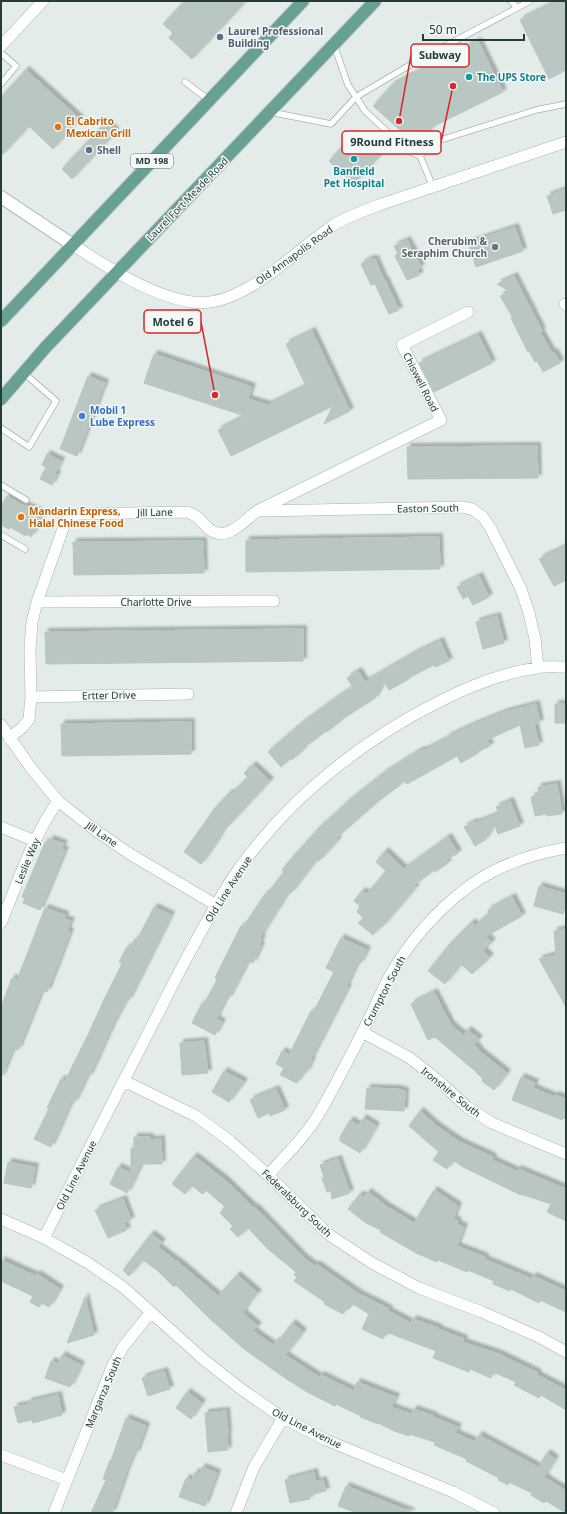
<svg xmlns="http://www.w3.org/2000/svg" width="567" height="1514" viewBox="0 0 567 1514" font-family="'Noto Sans',sans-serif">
<defs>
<filter id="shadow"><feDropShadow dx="3.5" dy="-3.5" stdDeviation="1" flood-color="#0004"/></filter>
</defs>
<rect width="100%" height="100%" fill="#e3ece9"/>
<!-- building -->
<path fill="#b8c7c2" stroke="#b6c6c0" filter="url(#shadow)" d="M185,1H246L192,59L169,38L173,33L163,24Z
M558,1H566V70L549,79L520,20Z
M478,41L503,92L434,126L417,145L373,106L392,85Z
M26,70L80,119L53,149L29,126L1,156V97Z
M106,122L116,132L72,179L62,169Z
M354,134L379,157L353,184L329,161Z
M566,189V210L553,214L547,196Z
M515,227L523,251L476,267L468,243Z
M407,240L421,267L417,270L420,275L407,280L395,256L398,254L394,246Z
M370,259H375L384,280L371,285L361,264Z
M514,276L542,331L540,332L552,353L554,352L560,362V363L543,372L537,361L535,362L529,351L528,352L511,318H513L500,296L511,292L497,284Z
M385,280L399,310L389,314L375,284Z
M312,331L350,411L324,424L333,406L231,456L218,430L245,416L144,383L154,354L252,387L248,399L268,405L306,386L286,344Z
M478,335L492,363L434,392L419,363Z
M88,376L105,383L77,456L60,449Z
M537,446L538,478L408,479L407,447Z
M47,454L61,461L55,473L57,474L52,485L40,479L46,467L42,465Z
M7,496L24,506L25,505L39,512L38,513L43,516L31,537L27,534L26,536L10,527L9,529L1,525V506Z
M439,537L440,569L246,572V540Z
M203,541L204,573L74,575L73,542Z
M566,546V580L554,586L539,559Z
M479,576L489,597L473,605L468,596L463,599L457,587Z
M497,616L504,643L483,649L476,622Z
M303,629V661L46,664L45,632Z
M440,641L449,661L435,667L434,665L408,678L409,679L389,690L384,681L375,698L344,718L327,732L326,731L302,749L303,750L292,760L291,758L281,767L268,752L302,723L335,699L353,687L347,678L358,671L365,682L415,653Z
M536,704L540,723H534L539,745L525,748L520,725L487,740L490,746L477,752L478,753L461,763L457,756L407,784L405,781L376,803L336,838L338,840L319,861L317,859L291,893L289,891L260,937L262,938L259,945L261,946L253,963L248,961L228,999L226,998L216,1019L222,1022L215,1035L192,1023L202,1003L204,1004L217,980L215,978L241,926L243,927L265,894L266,895L284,872L282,870L291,859L319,828L350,800L384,773L419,751L425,750L446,739L447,737L475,724L505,712Z
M555,704H566V723H555Z
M191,722V754L62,756L61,724Z
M253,765L270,781L226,828L225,827L217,841L201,864L184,852L211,814H210L229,793L231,794L248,777L244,773Z
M557,784L562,814L547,816V814L535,816L531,797L539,796L538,787Z
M510,801L520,826L498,834L494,823L485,840L475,846L464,827L474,822L475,823L499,814L496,807Z
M448,837L458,853L446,860L448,863L435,872L434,870L413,886L416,887L382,927L381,926L373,935L358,923L364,918L357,912L360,906L354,901L362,891L367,894L386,871L376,862L385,851L404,869Z
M50,839L64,844L61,849L65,850L40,910L23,903L25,898L22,897L45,842L48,844Z
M539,886L566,894V904L563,914L534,906Z
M512,897L522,916L486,936L492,942L483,950L490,957L472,974L461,964L445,984L428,971L450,944L472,922L475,926L489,913L488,910Z
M154,907L171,915L128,1001L126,1000L113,1024L89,1077L87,1076L74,1103L71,1102L51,1147L34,1139L49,1109L47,1108L61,1079L65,1081L87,1037L103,1002L122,964L119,962L127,947L130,948L135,939L137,940Z
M45,908L65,915L64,919L71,921L67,930L70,932L47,992L42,990L18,1050L13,1048L1,1078V1007L12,978L17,980Z
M566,929V1007L539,959L556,955L554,931Z
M341,938L367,950L360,964L357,963L346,987H348L311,1059L312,1060L306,1073L303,1072L297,1083L280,1075L284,1068L276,1064L282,1051L289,1055L311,1011L313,1013L334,972L326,968Z
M434,992L451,1025L463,1035L468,1030L479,1039L474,1045L479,1049L478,1050L507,1073L494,1090L482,1081L483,1079L474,1070L435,1037L428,1040L411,1004Z
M204,1041L208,1073L182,1075L180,1043Z
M224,1071L244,1082L229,1102L212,1092Z
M521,1077L535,1083L533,1088L555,1097V1095L566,1099V1119L563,1118L562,1120L512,1100Z
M367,1088L397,1089L405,1091L404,1111L365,1109Z
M276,1089L285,1110L270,1116L269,1113L258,1118L250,1100Z
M420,1111L438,1127L460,1142L493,1157L492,1160L516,1171L518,1169L566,1189V1221L547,1212L551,1204L521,1194V1195L463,1167L453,1160L447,1169L433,1160L439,1152L409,1126Z
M363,1118L376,1126L360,1153L340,1141V1137L350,1120L359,1126Z
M134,1137H150V1140L161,1139L162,1164H141L127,1193L110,1184L118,1167L131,1173V1148H134Z
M194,1156L225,1180L254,1208L255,1207L305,1259L315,1266L316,1264L359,1294L389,1309L388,1311L411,1323L413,1319L439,1328L438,1329L464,1339L463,1342L499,1354L538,1373L537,1375L566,1390V1410L541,1395L539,1398L514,1385L516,1382L493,1372L491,1378L470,1369L469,1372L433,1358L436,1351L386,1332L383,1339L362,1329L369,1314L353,1304L349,1309L347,1308L343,1314L324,1304L325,1302L294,1281L297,1277L294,1275L296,1272L268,1249L248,1228L238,1237L230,1229L233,1226L220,1213L225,1207L206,1190L203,1194L191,1185L185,1194L172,1184Z
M338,1159L350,1193L332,1199L331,1191L327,1192L322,1178L324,1177L320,1165Z
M8,1162L35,1167L31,1188L4,1183Z
M434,1190L458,1206L453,1219L458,1221L457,1224L464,1227L457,1246L485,1257L484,1259L532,1279L533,1276L566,1291V1312L540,1300L539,1303L511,1289L510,1291L493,1284L494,1281L468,1270L467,1272L438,1260L437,1262L416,1253L380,1232L381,1230L366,1223L348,1209L360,1194L363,1197L368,1192L386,1206L414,1223Z
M123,1199L131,1220L124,1223L127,1230L108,1238L95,1210Z
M151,1234L162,1242L158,1247L176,1261H177L218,1296L237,1275L258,1293L248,1304L243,1313L258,1326L253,1331L273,1345L276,1341L278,1342L292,1323L303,1332L285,1355L319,1377L321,1375L354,1391L357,1382L396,1397L391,1407L411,1414L414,1409L434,1416L433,1417L458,1427L455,1433L475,1442L479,1435L538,1467L547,1453L555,1459L544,1477L566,1491V1513L546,1501L544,1503L531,1495L532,1493L509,1482L508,1485L498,1480L499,1478L466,1461L467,1459L434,1445L435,1442L409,1434V1436L394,1431L378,1423V1424L360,1417L361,1416L336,1404L335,1406L307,1392L285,1378L244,1349L210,1319L176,1285L174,1287L158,1271L143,1260L129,1276L123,1270Z
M1,1260L36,1276L37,1274L60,1289L49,1307L42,1303L39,1307L30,1302L33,1296L1,1281Z
M85,1297L94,1335L67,1343L73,1329Z
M62,1355L81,1365L70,1387L45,1378L51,1361L58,1364Z
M164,1371L170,1389L148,1396L142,1378Z
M187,1392L202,1403L191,1419L176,1408Z
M58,1395L62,1415L33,1423L32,1420L18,1423L14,1407L29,1404L28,1402Z
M226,1411L228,1434L227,1435L228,1450L208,1452L205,1413Z
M126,1418L146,1426L136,1454L134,1453L126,1472L112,1513H91L106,1480L103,1479L110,1460L111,1461Z
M202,1467L217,1473L205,1506L179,1497L186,1478L192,1480L195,1472L199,1474Z
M314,1472L316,1482L323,1480L326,1491L309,1495L310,1499L290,1503L285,1480Z
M346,1486L411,1512V1513H357L338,1506Z"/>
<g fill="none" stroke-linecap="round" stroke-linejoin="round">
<defs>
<path id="lane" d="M511,1L517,8L530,1
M334,45L348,85L356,97L415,62L517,8
M1,53L16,66L1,84
M185,82L209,100
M270,112L331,124L356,97L365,111L408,151L420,156
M433,187L420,156L431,143L536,110L566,104
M1,428L29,447L56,401L24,373
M1,485L26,500
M1,535L25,549"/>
<path id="street" d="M1,46L43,1
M73,245C107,267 151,296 192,302C240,310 294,252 332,226C346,217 363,211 379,205L566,142
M565,304L566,305
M261,511L462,507L472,509L483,517L491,529L521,589L529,613L535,639L538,668
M37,602L274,601
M31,697L188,694
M1,725L31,768L58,801L95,830L130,854L216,905
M9,738L23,727L29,719L31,697L30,649L32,622L37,602L65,523L72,516L79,514L187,512C201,517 199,520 209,529C226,543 244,521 257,511L441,420L402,345L468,312
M1,827L35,841
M1,923C18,882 32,838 58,801
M362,1032L410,1058L440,1082L467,1107L492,1123L566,1154
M124,1081L196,1116L230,1141L268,1175L328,1234L372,1263L419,1288L482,1312L539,1337L566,1352
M268,1175C286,1155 306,1136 320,1112C337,1082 353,1051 368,1021C376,1005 383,987 392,972C415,932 458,887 500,868C521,858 543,852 566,848
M1,1219L44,1238L88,1263L123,1287L203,1359L241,1389L283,1418L326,1440L453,1492L494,1513
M44,1238C82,1163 120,1087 159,1012C174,981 190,951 207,921C217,903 228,883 241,866C286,804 346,754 412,716C450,695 493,674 537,668C547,666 557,667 566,667
M1,1455L67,1480
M54,1513L112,1367L123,1347L151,1312
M236,1513L254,1467L283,1418"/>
<path id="secondary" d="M1,197L73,245"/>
<path id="primary" d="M1,321L303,1
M1,399L45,348L375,1"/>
</defs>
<!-- lane casing -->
<use href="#lane" stroke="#a6b4b0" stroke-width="7"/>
<!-- street casing -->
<use href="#street" stroke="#a6b4b0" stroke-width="12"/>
<!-- secondary casing -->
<use href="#secondary" stroke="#a2b8b1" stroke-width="14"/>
<!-- primary casing -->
<use href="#primary" stroke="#c1c9c7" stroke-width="14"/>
<!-- lane -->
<use href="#lane" stroke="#fff" stroke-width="5.5"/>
<!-- street -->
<use href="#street" stroke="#fff" stroke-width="11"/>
<!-- secondary -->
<use href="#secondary" stroke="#fff" stroke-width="12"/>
<!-- primary -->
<use href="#primary" stroke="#69a096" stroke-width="12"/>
</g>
<!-- markers -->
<g fill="#5c6f8a" stroke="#f4f9f7" stroke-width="1.5">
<circle cx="220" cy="37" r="4"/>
<circle cx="89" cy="150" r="4"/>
</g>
<g fill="#0f9aa8" stroke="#f4f9f7" stroke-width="1.5">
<circle cx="469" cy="77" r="4"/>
<circle cx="354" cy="159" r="4"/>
</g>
<g fill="#e8710a" stroke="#f4f9f7" stroke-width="1.5">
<circle cx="58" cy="127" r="4"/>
<circle cx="21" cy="517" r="4"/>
</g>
<circle fill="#6b7280" stroke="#f4f9f7" stroke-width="1.5" cx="495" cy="247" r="4"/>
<circle fill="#3f7fe0" stroke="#f4f9f7" stroke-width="1.5" cx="82" cy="416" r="4"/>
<g text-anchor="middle" stroke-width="3" stroke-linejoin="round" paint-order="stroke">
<!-- shield labels -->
<rect fill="#f4f9f7" stroke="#627571" stroke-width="1" x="131" y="154" width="42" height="14" rx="3"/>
<g font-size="9" font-weight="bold" fill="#233d38">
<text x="152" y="164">MD 198</text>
</g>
<!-- service labels -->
<g font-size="10" font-weight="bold" fill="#4e5e75" stroke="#f4f9f7" text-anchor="start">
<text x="228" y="35">Laurel Professional<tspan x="228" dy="12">Building</tspan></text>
<text x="97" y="154">Shell</text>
</g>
<!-- culture labels -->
<g font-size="10" font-weight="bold" fill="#0d838f" stroke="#f4f9f7" text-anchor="start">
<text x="477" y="81">The UPS Store</text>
<text x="354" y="175" text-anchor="middle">Banfield<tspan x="354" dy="12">Pet Hospital</tspan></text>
</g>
<!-- food labels -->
<g font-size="10" font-weight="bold" fill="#c56008" stroke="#f4f9f7" text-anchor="start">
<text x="66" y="125">El Cabrito<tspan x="66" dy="12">Mexican Grill</tspan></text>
<text x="29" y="515">Mandarin Express,<tspan x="29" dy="12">Halal Chinese Food</tspan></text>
</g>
<!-- street labels -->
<g font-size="10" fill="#233d38" stroke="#f4f9f7">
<text transform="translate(187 199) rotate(-46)" y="4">Laurel Fort Meade Road</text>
<text transform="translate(294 255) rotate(-36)" y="4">Old Annapolis Road</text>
<text transform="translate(421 382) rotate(63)" y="4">Chiswell Road</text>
<text transform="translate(428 508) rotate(-1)" y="4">Easton South</text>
<text transform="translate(155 512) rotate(-1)" y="4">Jill Lane</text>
<text x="156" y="606">Charlotte Drive</text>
<text transform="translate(109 695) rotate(-1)" y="4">Ertter Drive</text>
<text transform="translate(102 834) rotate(35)" y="4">Jill Lane</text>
<text transform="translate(27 861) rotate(-67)" y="4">Leslie Way</text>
<text transform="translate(228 889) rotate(-57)" y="4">Old Line Avenue</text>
<text transform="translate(384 991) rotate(-62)" y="4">Crumpton South</text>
<text transform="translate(451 1092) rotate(39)" y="4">Ironshire South</text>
<text transform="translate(76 1175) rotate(-63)" y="4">Old Line Avenue</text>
<text transform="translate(297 1203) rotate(44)" y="4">Federalsburg South</text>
<text transform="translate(103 1392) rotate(-67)" y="4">Marganza South</text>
<text transform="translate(307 1428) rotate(27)" y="4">Old Line Avenue</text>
</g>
<!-- worship labels -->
<g font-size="10" font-weight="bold" fill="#5b616d" stroke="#f4f9f7" text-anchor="end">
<text x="487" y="245">Cherubim &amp;<tspan x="487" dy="12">Seraphim Church</tspan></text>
</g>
<!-- shop labels -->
<g font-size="10" font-weight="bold" fill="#366cbe" stroke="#f4f9f7" text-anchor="start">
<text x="90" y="414">Mobil 1<tspan x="90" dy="12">Lube Express</tspan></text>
</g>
</g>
<!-- callouts -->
<path fill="none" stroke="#d62828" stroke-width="1.5" d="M399 121L411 55M453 86L441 142M215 395L201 322"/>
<g fill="#d62828" stroke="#f4f9f7" stroke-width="1.5">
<circle cx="399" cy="121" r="4"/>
<circle cx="453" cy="86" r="4"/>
<circle cx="215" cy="395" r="4"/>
</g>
<g fill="#f4f9f7" stroke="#d62828" stroke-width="1.5">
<rect x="411" y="44" width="58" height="23" rx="4"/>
<rect x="342" y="131" width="99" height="23" rx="4"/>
<rect x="144" y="310" width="57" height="23" rx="4"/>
</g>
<g font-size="11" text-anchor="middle" font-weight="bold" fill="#233d38">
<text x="440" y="59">Subway</text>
<text x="392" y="146">9Round Fitness</text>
<text x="173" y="326">Motel 6</text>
</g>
<!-- border -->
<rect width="567" height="1514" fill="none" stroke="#233d38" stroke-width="4"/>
<!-- scale -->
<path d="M423 34v6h101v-6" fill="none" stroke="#233d38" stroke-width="2"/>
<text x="429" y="34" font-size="12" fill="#233d38" stroke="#f4f9f7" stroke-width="3" paint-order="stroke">50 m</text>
</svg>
